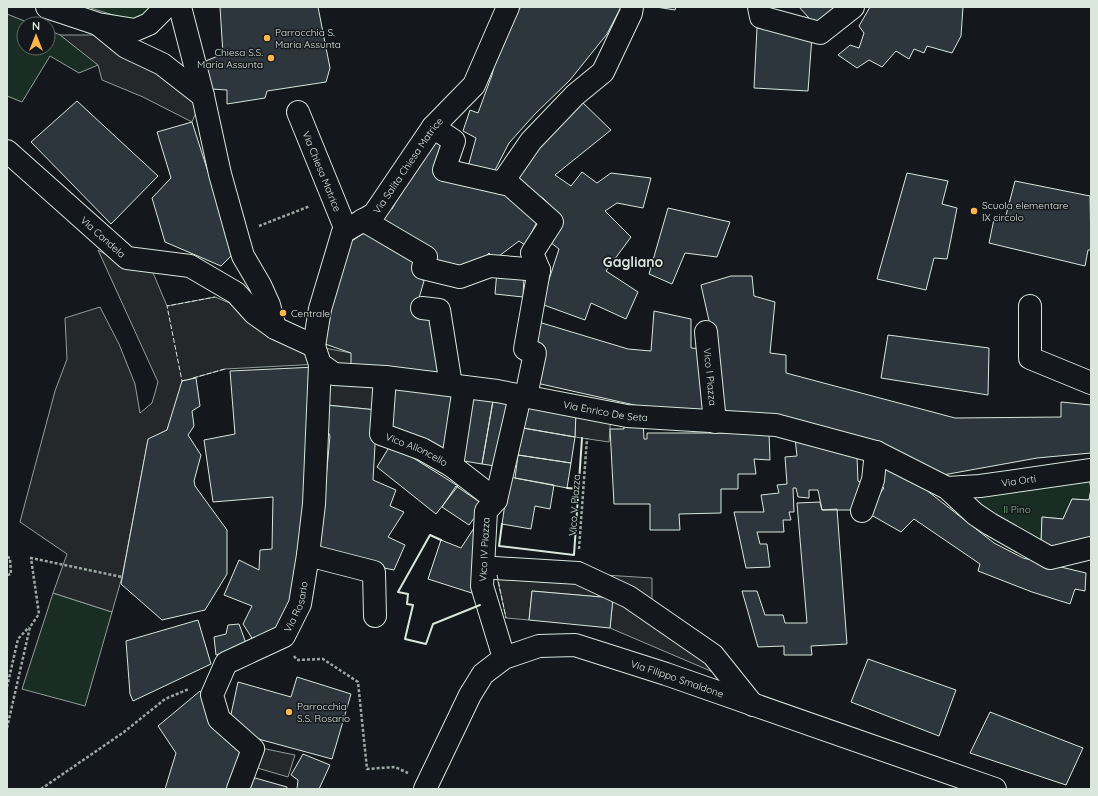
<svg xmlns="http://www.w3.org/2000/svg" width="1098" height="796" viewBox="0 0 1098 796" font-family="Quicksand,sans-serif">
<rect width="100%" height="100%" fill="#14181c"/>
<!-- green -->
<path fill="#1a2d24" stroke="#939e99" d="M88,7H153L151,13L129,20Z
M7,14L32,24H24V48H48V30L75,41L98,65L79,73L50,56L22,102L7,96Z
M1087,472L1091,489L1089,500L1072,499L1063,519L1042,517L1041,544L947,488Z
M53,593L112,612L85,706L22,689Z"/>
<!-- parking -->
<path fill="#24282b" stroke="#939e99" d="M60,35H112L203,96L192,122L143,97L102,80L98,65Z
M98,250L123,264L151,268L167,306L215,297L254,313L314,346L351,353L385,372L377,410L318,404L320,364L225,369L183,381L167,430L148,440L122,577L112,612L53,593L67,554L20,522L55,391L67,359L65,318L100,307L119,344L135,384L140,413L152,403L158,382Z
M576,411L611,413L609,442L575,437Z
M495,568L652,578V613L734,681L610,628L613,598L532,591L529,620L506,618Z
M261,748L295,755L288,777L254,767Z"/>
<!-- building -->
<path fill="#2c363c" stroke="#d8e6dc" d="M220,7H318L330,68L326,82L267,91L265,98L227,104V90L211,89L203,62L223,54Z
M521,7H621L607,34L570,80L535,114L509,143L493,174L468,167L476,138L463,131L470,110L478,113L492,75L499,47L509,22Z
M656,7H676L675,10Z
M799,7H840L818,28Z
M870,7H963L961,36L952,53L927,46L924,53L914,49L909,59L896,51L882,67L869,60L857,68L838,55L850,45L859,48L864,33L859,26Z
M757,28L812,36L808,91L754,88Z
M77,101L158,176L111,224L31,142Z
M581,101L611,130L555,175L571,186L582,172L597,183L611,173L651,178L643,208L617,203L605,211L631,237L606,271L638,292L626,319L591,303L585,320L541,304L559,249L545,238L563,218L544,199L510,175Z
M192,122L234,253L221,266L165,242L152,198L171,178L157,132Z
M434,132L446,140L437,172L495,189L517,200L537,222L525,245L519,241L495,259L489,253L479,263L457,266L432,262L377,222L386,204L392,209Z
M907,173L948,181L942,204L957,208L947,259L934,258L926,290L877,279Z
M1015,181L1090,196L1091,250H1088L1085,266L989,243L994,219H1005Z
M668,208L730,222L717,257L685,253L672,284L649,274Z
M368,230L420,256L414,273L424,281L419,298L434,314L444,378L351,367V353L325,344L333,269L349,243Z
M497,271L524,276L523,297L495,294Z
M731,276H752L754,296L775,302L770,353L786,355V373L955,418L1061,417V402L1091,405V453L1037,458L943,475L716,411L712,334L701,285Z
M654,311L691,319V348L704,349L710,412L661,411L532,382V320L628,349L651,351Z
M888,335L989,348L988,395L881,378Z
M316,367L297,601L278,635L255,643L243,624L252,606L224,595L239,560L259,570L260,550L272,549L273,497L213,502L204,440L235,434L230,371Z
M196,378L200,406L192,411L194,426L188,435L201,455L194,481L195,486L227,530V574L205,610L162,620L121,584L148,439L167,430L182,381Z
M393,382L462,390L447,452L386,432Z
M468,391L494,395L482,464L458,460Z
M494,395L517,398L502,467L482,464Z
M524,401L576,411L575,437L523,428Z
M326,405L377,410L373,480L396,490L390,506L404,512L388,537L405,545L394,570L319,555L330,436L325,425Z
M624,420L643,421L644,439H647V433H769L770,460L754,459L756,474H738V489H721V513L679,514L680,530H650V504H614L610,429H624Z
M523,428L575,437L571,463L518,455Z
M795,438L857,457L858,481L868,486L858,510H822L818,490H809V498L798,497L796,488H793L794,512H789L791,520H783L784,532H757L760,544H767L770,567L746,568L734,512H764L761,495L779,493L777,485L787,484L785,457L797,456Z
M391,444L458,486L436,514L377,467Z
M518,455L571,463L567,488L515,478Z
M884,465L916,482L994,543L1023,558L1086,573L1085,591L1075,589L1070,604L1032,592L978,571L980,564L914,519L901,532L866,512L884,488L879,485Z
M509,477L554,485L550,509L535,506L531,529L502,524Z
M456,486L484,505L469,525L442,507Z
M1091,489V539L1058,549L1041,544L1042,517L1063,519L1072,499L1089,500Z
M820,502L822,510L837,509L847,644L811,646L812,655H784V646L758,647L742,591H757L765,615H783L785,623H807L797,503Z
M474,528L479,531L475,594L428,579L441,540L461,548Z
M532,591L613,598L610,628L529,620Z
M198,620L211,664L133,701L130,694L126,641Z
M239,624L247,646L216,655L214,637L226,634L228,625Z
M868,659L956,690L939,736L851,702Z
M297,677L351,694L332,759L262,740L228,728L238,682L291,697Z
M200,691L213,720L247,749L232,789H165L176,753L158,726Z
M990,712L1083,748L1066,785L970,753Z
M303,754L330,765L319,789H297L298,780L291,775Z
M248,776L287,787V789H244Z"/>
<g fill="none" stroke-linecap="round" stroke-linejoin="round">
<defs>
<g id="minor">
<path d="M47,7L98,24L135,30L149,24L166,7"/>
<path d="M180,7L203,96L220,174L237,235L243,256L260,285L269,305L275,328"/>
<path d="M759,7L761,17L820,33L853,7"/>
<path d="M99,25L126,47L162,64L203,96"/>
<path id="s1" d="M298,112L346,230"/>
<path d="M433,127L454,141L444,170L510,185L552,222L532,253L539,270"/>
<path id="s2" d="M7,151L127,258L190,266L236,293L254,313L275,328L314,346L320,364L334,374L385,377L497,391L627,416L776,425L876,452L947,488L975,514L990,524L1050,558L1091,548"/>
<path d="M502,183L531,141L575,95L603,72L631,13L632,7"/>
<path d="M363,220L426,257L423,268L460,277L490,266L539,270"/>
<path d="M1030,306V358L1091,383"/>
<path d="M422,308L439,310L451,385"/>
<path id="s3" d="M706,332L715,422"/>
<path id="s4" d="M314,346L320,309L343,232L374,214L433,127L474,85L508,7"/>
<path id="s5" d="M385,377L381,434L422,449L452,466L496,500"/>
<path d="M526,396L535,353L525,349L539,270"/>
<path d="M452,466L464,387"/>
<path id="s6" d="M947,488L980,486L1091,470"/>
<path d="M862,511L873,480L876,452"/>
<path d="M308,555L374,572L375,616"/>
<path d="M495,568L578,573L629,597L713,655L753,705"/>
<path id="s7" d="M504,658L482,586L486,511L496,500L520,396"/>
<path id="s8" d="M238,789L253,749L219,719L212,695L226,663L284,636L300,604L308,555L314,504L320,364"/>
<path id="s9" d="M425,789L470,695L483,674L504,658L539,646L575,645L666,674L995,789"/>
</g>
</defs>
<!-- minor casing -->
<use href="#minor" stroke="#d8e6dc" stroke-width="24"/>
<!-- path -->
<path stroke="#9da8a2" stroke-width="2.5" stroke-dasharray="3 2" stroke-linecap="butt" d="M259,226L310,206
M579,549L587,438
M7,557L10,558L11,574L7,575
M294,656L297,660L323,659L358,682L367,769L395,767L408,773
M7,687L18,639L29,627
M7,728L30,627L39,614L31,558L122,577
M41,789L124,732L165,699L189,689"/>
<!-- minor -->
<use href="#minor" stroke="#14181c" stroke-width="22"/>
<!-- fence -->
<path stroke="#d8e6dc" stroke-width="1" stroke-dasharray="5 2" stroke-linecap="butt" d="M193,378L225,369
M185,380L182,381L167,306L215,297
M497,575L506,618"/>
<!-- wall -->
<path stroke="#d8e6dc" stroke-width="2" d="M567,488L579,489
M502,524L499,546L574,555L582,438
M441,540L430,535L398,592L408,594L407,604L413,605L405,639L426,644L433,624L480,605"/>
</g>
<!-- markers -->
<g fill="#ffb74d" stroke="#14181c" stroke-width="1.5">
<circle cx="267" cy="38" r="4"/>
<circle cx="271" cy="58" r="4"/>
<circle cx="974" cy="211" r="4"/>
<circle cx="283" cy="313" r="4"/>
<circle cx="289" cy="712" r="4"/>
</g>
<g text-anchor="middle" stroke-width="3" stroke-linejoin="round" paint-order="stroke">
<!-- poi labels -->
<g font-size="10" fill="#d8e6dc" stroke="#14181c" text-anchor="start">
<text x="275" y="36">Parrocchia S.<tspan x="275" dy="12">Maria Assunta</tspan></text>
<text x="263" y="56" text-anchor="end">Chiesa S.S.<tspan x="263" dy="12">Maria Assunta</tspan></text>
<text x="982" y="209">Scuola elementare<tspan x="982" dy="12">IX circolo</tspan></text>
<text x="291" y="317">Centrale</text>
<text x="297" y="710">Parrocchia<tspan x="297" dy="12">S.S. Rosario</tspan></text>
</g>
<!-- street labels -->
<g font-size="10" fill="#d8e6dc" stroke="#14181c">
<text dy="4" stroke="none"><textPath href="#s4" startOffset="213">Via Salita Chiesa Matrice</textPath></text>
<text dy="4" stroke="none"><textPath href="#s1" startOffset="64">Via Chiesa Matrice</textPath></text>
<text dy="4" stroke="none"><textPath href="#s2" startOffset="129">Via Candela</textPath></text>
<text dy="4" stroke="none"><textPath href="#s3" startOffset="45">Vico I Piazza</textPath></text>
<text dy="4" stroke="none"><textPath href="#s2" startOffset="684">Via Enrico De Seta</textPath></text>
<text dy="4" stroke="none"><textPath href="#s5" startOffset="96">Vico Alloncello</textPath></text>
<text dy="4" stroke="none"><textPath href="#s6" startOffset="72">Via Orti</textPath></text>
<text transform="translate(574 505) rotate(-86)" y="4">Vico V Piazza</text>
<text dy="4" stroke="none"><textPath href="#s7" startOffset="112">Vico IV Piazza</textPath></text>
<text dy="4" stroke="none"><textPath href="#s8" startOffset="244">Via Rosario</textPath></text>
<text dy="4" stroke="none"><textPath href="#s9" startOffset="336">Via Filippo Smaldone</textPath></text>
</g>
<!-- park labels -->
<g font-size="10" fill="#8ac095" stroke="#14181c">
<text x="1017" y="513">Il Pino</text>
</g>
<!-- district labels -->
<g font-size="14" font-weight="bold" fill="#d8e6dc" stroke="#14181c">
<text x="633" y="267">Gagliano</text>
</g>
</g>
<!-- border -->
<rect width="1098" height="796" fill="none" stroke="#d8e6dc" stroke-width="16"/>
<!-- north arrow -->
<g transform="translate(36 36)"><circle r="19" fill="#14181c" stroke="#626a69"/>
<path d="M0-3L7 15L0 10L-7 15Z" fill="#ffb74d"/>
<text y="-6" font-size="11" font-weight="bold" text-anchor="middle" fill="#d8e6dc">N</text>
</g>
</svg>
